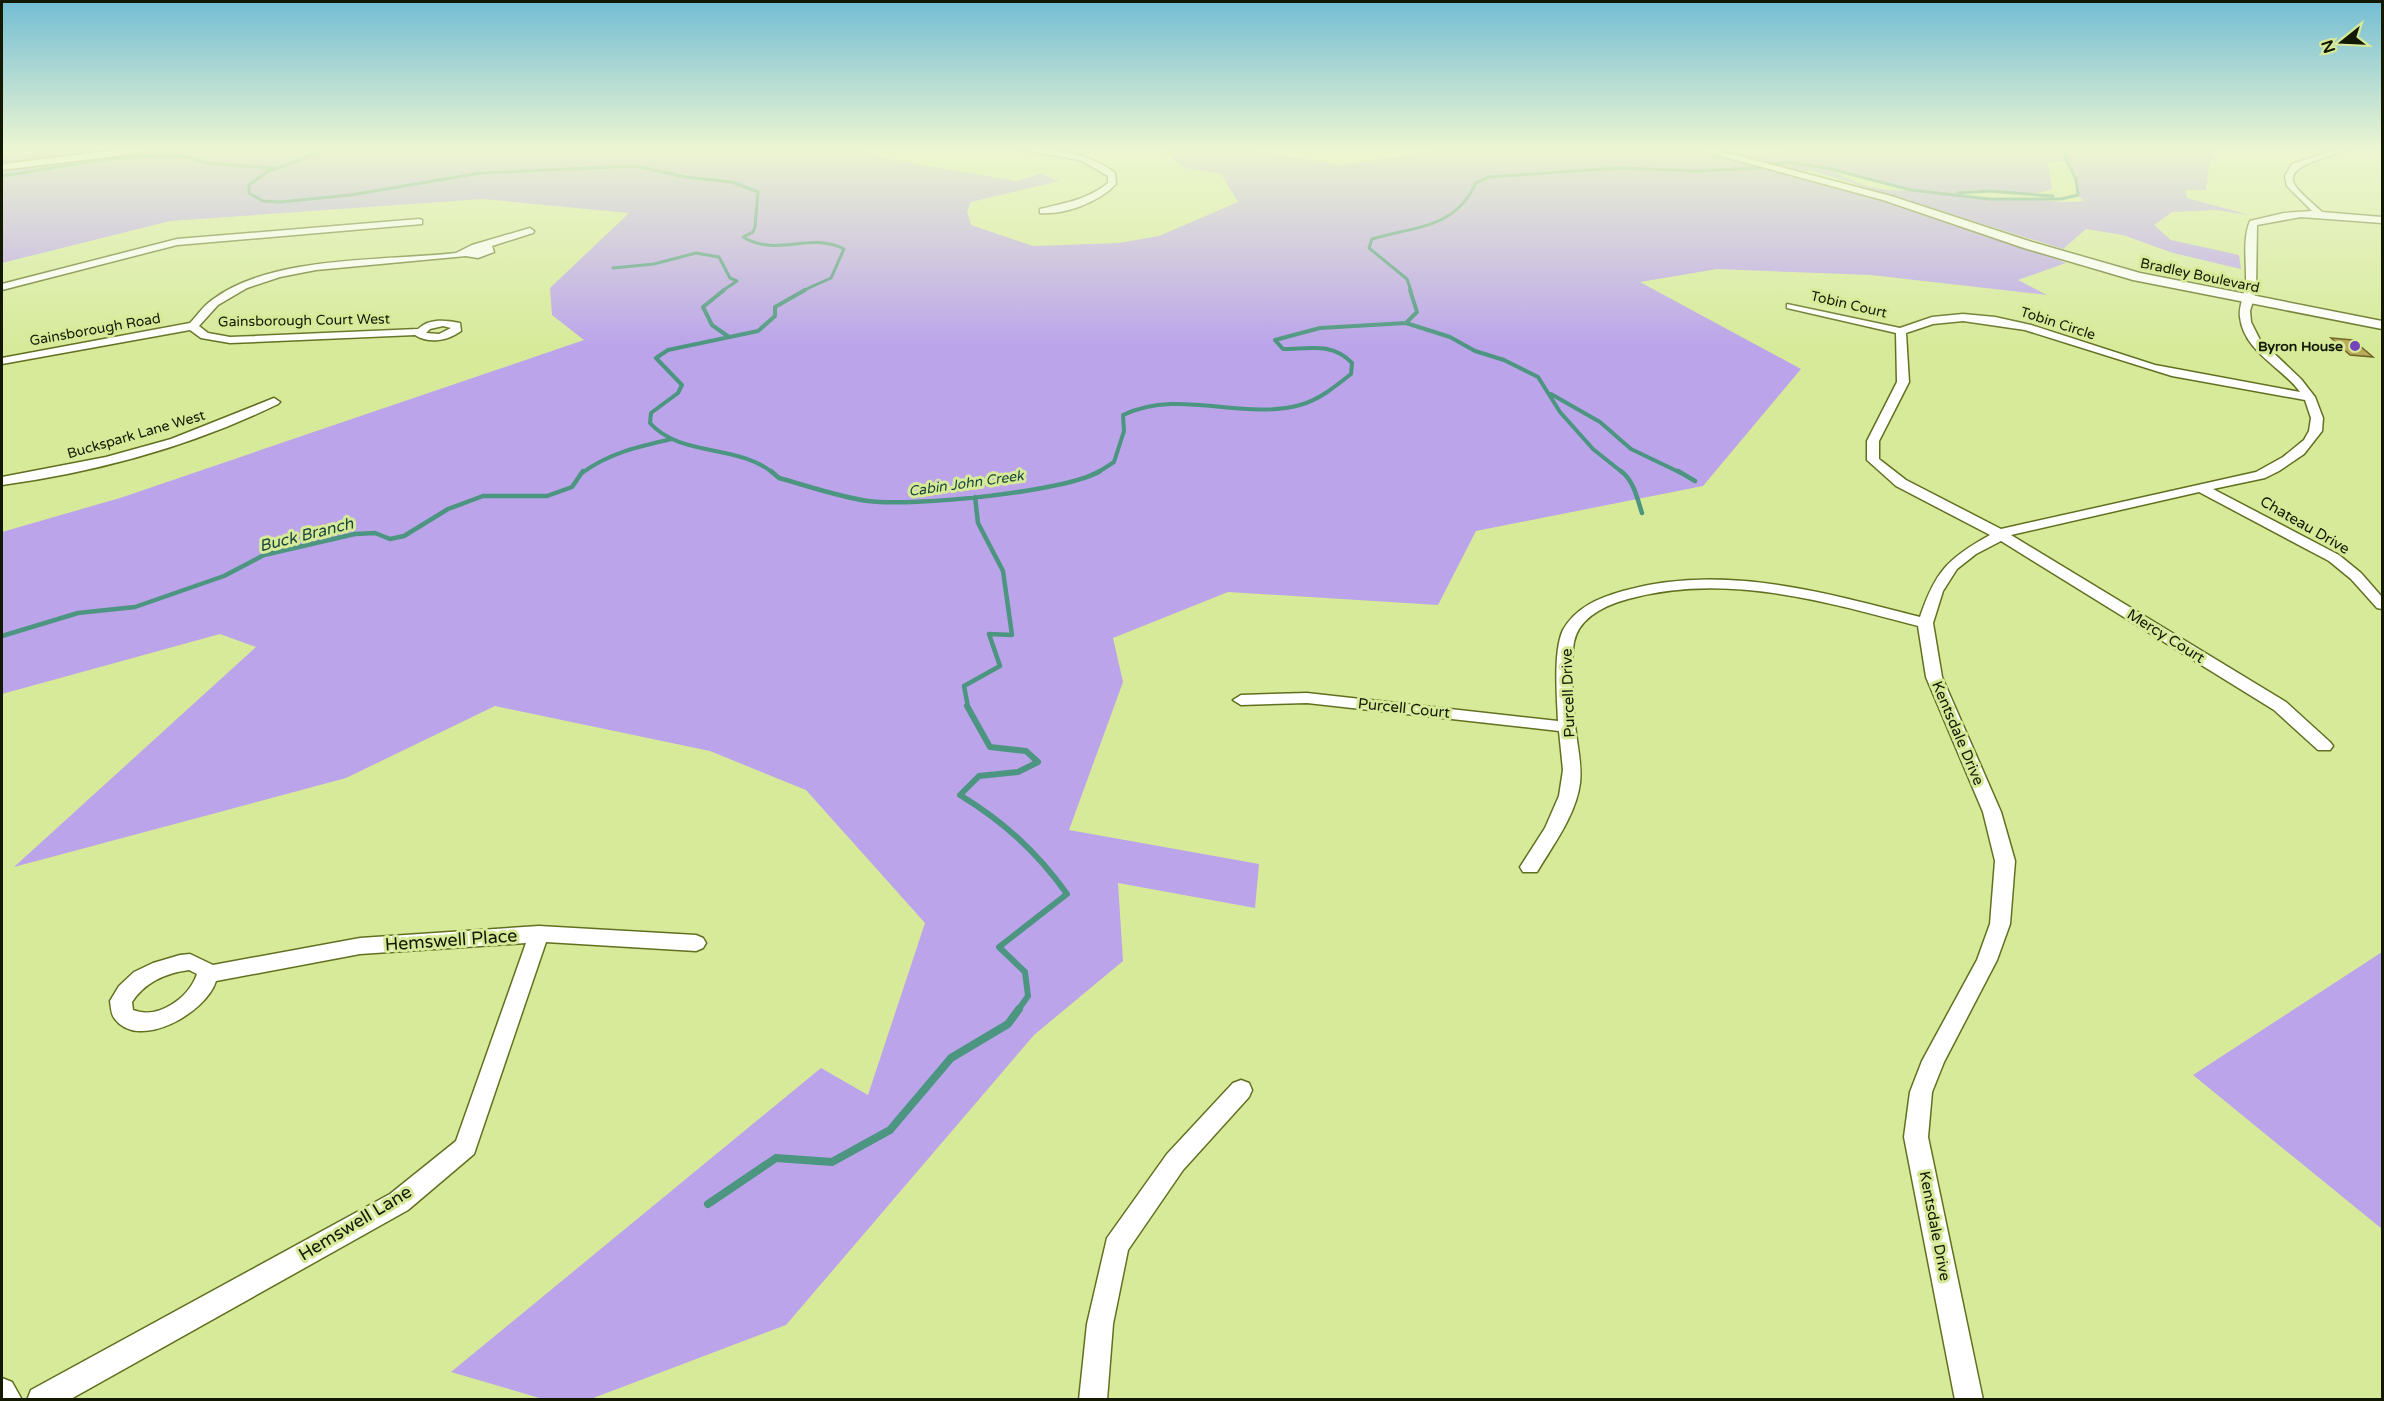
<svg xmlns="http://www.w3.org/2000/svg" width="2384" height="1401" viewBox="0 0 2384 1401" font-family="'Varela Round',sans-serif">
<rect width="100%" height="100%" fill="#d7ea9a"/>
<!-- forest -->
<path fill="#bba4ea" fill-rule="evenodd" d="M2,150H861L888,159L1016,181L1040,174L1059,181L971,202L967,211L971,225L1033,246L1119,243L1159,236L1238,202L1221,174L1185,168L1163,150H1246L1341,165L1445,150H1699L1775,168L1972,226L2066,263L2018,280L2047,295L1871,275L1717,269L1640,282L1801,369L1703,486L1476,531L1438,605L1228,592L1113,638L1123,682L1069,830L1259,864L1255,908L1118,883L1123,961L1034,1035L786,1325L588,1400L543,1399L451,1372L821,1068L868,1095L925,923L806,790L710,751L495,706L346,778L14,867L256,647L220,634L2,694V532L120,498L584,340L552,315L550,288L629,213L483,199L170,221L2,263Z
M1783,150H2219L2209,165L2206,190H2185L2187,198L2249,215L2216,210L2172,212L2154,225L2171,240L2239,255L2241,269L2173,253L2123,235L2086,229L2063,249L1810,170L1805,172L1735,155L1798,154ZM2063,161L2077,175L2078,195L2084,201C2064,204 2048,200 2028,199C2004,198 1981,199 1958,194C1980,183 2010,197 2033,194C2039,193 2046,191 2052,189L2048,163ZM1830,169V168L1909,190C1880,193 1855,184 1830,169Z
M2382,952V1229L2193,1075Z"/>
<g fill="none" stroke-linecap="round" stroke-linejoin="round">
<!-- stream-far4 -->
<path stroke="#4c9580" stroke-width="3" d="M272,170L327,150
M2,176L107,159L165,155L189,157L206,163L272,168L249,185V193L263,201L280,202L351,195L480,173L635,166L686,177L732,182L758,192L755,227L753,232L743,237C778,258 809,231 844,249L831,278L802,291
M1958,193L1988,191L2053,196
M613,268L654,264L696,253L719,257L730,278L737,281L722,291
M1411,291L1407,279L1369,248L1372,239C1415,226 1455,229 1476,183L1489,177L1619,168L1698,171L1758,168L1786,162L1827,168L1911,190L1989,199H2061L2078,195L2076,179L2061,150"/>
<!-- stream-far3 -->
<path stroke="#4c9580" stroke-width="4" d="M724,290L703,307L712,325L729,337
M1406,323L1450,337L1475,351L1504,360L1538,377L1560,412L1593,449L1623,473
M1551,394L1600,422L1631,449L1681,473
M582,473C609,453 640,446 672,439
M773,473C739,444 680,457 650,423L651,413L678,393L682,385L656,358L668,350L758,331L775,316V307L805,290
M1097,473L1114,462L1124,431L1123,415C1180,388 1241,421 1300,405C1319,400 1336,386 1351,374L1352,363C1332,342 1309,349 1283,349L1275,340L1320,328L1406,323L1417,312L1410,290"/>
<!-- stream-far2 -->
<path stroke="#4c9580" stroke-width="4.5" d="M771,471L779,478C808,486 839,497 868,501C911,507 1066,492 1100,471
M1621,471C1634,481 1637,498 1642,513
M1678,471L1695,481
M2,636L78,613L135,607L224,576L264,555L355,534L375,533L390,539L404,536L448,509L483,496H547L572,487L583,471
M968,707L964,686L1000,666L989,634L1012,635L1003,571L978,523L975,497"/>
<!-- stream-far1 -->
<path stroke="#4c9580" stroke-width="6" d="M967,706L990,747L1026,751L1038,762L1018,772L979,776L960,795C1004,822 1037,852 1067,894L999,947L1025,972L1028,996L1018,1010"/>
<!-- stream -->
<path stroke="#4c9580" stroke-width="8" d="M708,1204L776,1158L832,1162L890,1130L951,1058L1008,1024L1019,1009"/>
</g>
<!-- building -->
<path fill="#baab59" stroke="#6e6323" stroke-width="1.5" d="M2331,338L2353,340L2373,357L2350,355Z"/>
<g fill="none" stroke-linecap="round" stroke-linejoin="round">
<defs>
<path id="street" d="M1022,150C1056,149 1087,152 1115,173L1116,184C1099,202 1065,215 1040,213V209C1065,203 1087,200 1108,183V176L1080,160Z
M2334,150H2345C2334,157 2284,164 2294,184C2300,194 2314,204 2322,212L2382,217V223L2301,217L2257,225L2256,291L2250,311L2251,322L2260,340L2301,379L2315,397L2323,418L2322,431L2304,454L2279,471L2265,478L2213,489L2339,555L2361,573L2382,597V609L2377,608L2351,579L2329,561L2199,492L2011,535L2286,702L2330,742L2333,746L2330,750H2318L2274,710L2001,541L1976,554L1957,569L1943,591L1933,623L1942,677L2001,812L2015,861L2010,924L1997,960L1944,1062L1932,1092L1928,1137L1983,1400H1955L1904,1137L1910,1092L1922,1061L1977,960L1990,924L1995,861L1983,812L1926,677L1918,626C1824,601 1724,572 1628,599C1606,605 1579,617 1574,642C1570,664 1573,711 1576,733C1578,749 1582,766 1580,783C1576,815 1553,845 1537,872H1523L1520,867L1545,828L1559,796L1563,770L1559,731L1307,703L1241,705L1233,700L1241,695L1307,693L1558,721C1557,697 1553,651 1563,630C1576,607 1599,598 1623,591C1722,563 1823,592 1920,617C1935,572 1948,558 1990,535L1896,486L1867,460V441L1897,382L1896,333L1787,308V304L1900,328L1932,317L1963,314L1995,317L2031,325L2155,365L2300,392C2282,367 2244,352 2240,317C2238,306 2247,290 2246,276C2246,258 2243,238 2250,221L2284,213L2312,211L2287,186L2285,176L2292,164ZM1963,321L2025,330L2172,376L2305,400L2311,418L2309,431L2304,440L2283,457L2256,472L2001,529L1906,480L1879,459V441L1909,382L1906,333L1933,324Z
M419,219L422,220V224L177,245L2,290V284L177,239Z
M530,228L534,231L533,233L492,246L494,252L478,258L466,256L316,270L280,277L247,288L218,305L199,326L208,333L230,337L418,329C429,318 446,320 460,323L461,331C447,341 429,344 415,335L230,343L201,338L190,330L2,364V358L190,323C197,316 203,306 212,300C271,255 385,261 456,253L472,245ZM443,326L451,328L439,334L426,333L430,329Z
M274,398L280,402L278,404C192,446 97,472 2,485V477L106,457L171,439Z
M539,926L696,935L703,938L706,943L703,948L696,951L546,942L474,1154L408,1210L69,1400H27L31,1390L390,1194L456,1141L526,943L360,954L216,981C206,1013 139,1051 115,1019C111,1015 111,1007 110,1001L119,986L134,972L153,963L180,955L190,954L213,965L360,938ZM189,970L197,974C189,998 158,1020 133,1010L132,1002C145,982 166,973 189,970Z
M1241,1080L1249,1083L1252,1090L1249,1097L1183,1170L1128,1250L1113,1324L1107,1400H1079L1087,1324L1107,1238L1167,1154L1233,1083Z
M2,1378L12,1382L22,1400H2Z"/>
<path id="secondary" d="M115,150H145L140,153L2,170V164Z
M1699,150H1716L1891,196L2032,242L2140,273L2382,321V329L2133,280L2024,248L1883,200Z"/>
</defs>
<!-- street casing -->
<use href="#street" stroke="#61701f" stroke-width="3"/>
<!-- secondary casing -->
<use href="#secondary" stroke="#61701f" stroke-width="3"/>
<!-- street -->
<use href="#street" fill="#fff" fill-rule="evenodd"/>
<!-- secondary -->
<use href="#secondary" fill="#fff" fill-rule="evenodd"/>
</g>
<!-- sky -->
<linearGradient id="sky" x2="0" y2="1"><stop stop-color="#73bdd4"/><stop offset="0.43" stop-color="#edf6d2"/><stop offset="1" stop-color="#edf6d2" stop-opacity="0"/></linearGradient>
<rect width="2384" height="346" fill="url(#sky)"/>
<!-- markers -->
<circle fill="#7543ba" stroke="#d7ea9a" stroke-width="2" cx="2355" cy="346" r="6"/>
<g text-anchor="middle" stroke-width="6" stroke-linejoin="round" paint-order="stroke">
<!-- far-street labels -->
<g font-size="14" fill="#131800" stroke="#d7ea9a">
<text transform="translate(2200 275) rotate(12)" y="5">Bradley Boulevard</text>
<text transform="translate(1849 304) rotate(13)" y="5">Tobin Court</text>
<text transform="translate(304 320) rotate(-1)" y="5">Gainsborough Court West</text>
<text transform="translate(2058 323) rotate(18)" y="5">Tobin Circle</text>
<text transform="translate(95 329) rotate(-10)" y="5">Gainsborough Road</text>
<text transform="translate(136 434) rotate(-16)" y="5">Buckspark Lane West</text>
</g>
<!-- far-poi labels -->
<g font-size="14" font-weight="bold" fill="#131800" stroke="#d7ea9a" text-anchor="end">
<text x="2343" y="351">Byron House</text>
</g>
<!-- far-water labels -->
<g font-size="14" font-style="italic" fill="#17463d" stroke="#d7ea9a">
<text transform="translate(966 483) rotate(-8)" y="5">Cabin John Creek</text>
</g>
<!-- street labels -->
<g font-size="15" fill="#131800" stroke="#d7ea9a">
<text transform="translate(2305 525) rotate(30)" y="5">Chateau Drive</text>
<text transform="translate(2166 636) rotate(32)" y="5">Mercy Court</text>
<text transform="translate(1568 693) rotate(-92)" y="5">Purcell Drive</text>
<text transform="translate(1404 708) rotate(6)" y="5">Purcell Court</text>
<text transform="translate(1958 733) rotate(67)" y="5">Kentsdale Drive</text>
<text transform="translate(1935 1226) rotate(79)" y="5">Kentsdale Drive</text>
</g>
<!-- water labels -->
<g font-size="16" font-style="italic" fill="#17463d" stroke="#d7ea9a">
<text transform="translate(306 534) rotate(-14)" y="6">Buck Branch</text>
</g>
<!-- near-street labels -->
<g font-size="18" fill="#131800" stroke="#d7ea9a">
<text transform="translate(451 940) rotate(-4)" y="6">Hemswell Place</text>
<text transform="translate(355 1223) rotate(-31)" y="6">Hemswell Lane</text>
</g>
</g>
<!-- border -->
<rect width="2384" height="1401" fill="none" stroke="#131800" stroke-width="6"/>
<!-- north arrow -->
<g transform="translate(2342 42) rotate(252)" stroke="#d7ea9a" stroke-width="4.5" paint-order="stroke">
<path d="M0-4.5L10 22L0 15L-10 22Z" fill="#131800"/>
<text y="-9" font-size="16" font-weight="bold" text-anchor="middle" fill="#131800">N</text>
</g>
</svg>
